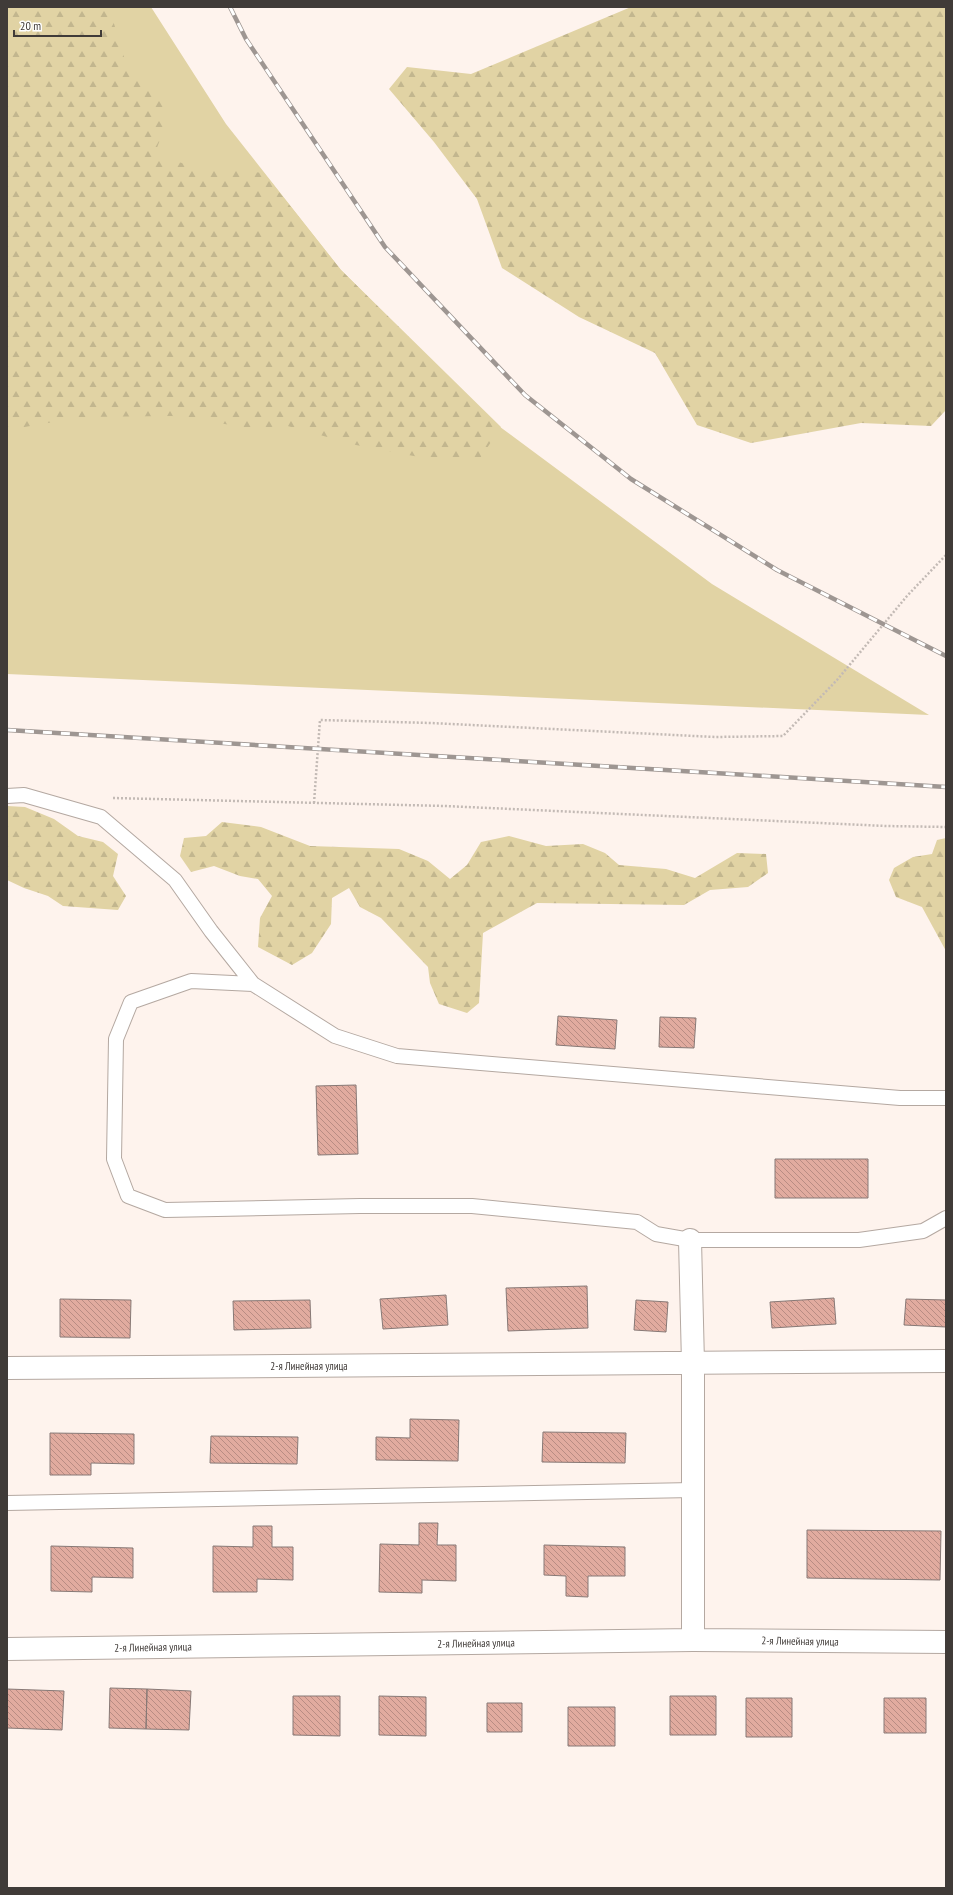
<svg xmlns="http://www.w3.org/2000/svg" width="953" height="1895" viewBox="0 0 953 1895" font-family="'PT Sans Narrow',sans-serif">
<defs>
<pattern id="forest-firs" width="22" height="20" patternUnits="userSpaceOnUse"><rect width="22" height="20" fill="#e1d3a4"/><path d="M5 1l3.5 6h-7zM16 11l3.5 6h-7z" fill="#c2b68e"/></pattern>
<pattern id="building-back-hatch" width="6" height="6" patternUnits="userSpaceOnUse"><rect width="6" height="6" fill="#e1ab9f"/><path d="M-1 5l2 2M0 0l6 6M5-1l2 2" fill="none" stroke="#b88c83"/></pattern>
</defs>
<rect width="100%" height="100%" fill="#fef3ed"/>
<!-- green -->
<path fill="#e1d3a4" d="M7,7H151L226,124L341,270L492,421L712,584L929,715L7,674Z"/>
<!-- forest -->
<path fill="url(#forest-firs)" d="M7,7H109L127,67L164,97L166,125L154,155L196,167L264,173L341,270L501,427L479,460L440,461L356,445L284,425L258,429L172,416L83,417L7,430V48L12,49L9,20L7,19Z
M631,7H946V410L931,426L861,423L751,443L697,425L655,353L579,317L502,268L477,199L434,142L389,89L407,67L471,74Z
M7,806L25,807L54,819L78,836L103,842L118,854L113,876L126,896L118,910L63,906L48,896L24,888L7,880Z
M222,822L261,827L310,846L399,849L428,861L450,879L467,865L481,842L509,836L546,846L583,844L605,853L619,865L666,869L695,878L737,853L766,854L768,873L748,887L710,890L684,905L537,903L483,933L479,1003L467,1013L439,1004L430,983L428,967L381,918L360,907L349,888L332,898L331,924L312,953L292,965L258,947L260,918L272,896L258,879L240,876L214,866L191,872L180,856L184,838L206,836Z
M946,838V951L922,907L896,897L889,880L894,868L913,857L932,854L937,840Z"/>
<!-- building -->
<path fill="url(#building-back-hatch)" stroke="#877976" d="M558,1016L617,1020L615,1049L556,1045Z
M660,1017L696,1018L694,1048L659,1047Z
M356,1085L358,1154L318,1155L316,1086Z
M775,1159H868V1198H775Z
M587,1286L588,1328L508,1331L506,1288Z
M446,1295L448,1325L383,1329L380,1299Z
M834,1298L836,1324L772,1328L770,1302Z
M60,1299L131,1300L130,1338L60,1337Z
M906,1299L946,1300V1327L904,1325Z
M310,1300L311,1328L234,1330L233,1301Z
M636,1300L668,1302L666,1332L634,1330Z
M410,1419L459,1420L458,1461L376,1460V1437L410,1438Z
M543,1432L626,1433L625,1463L542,1462Z
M50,1433L134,1434V1464L91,1463V1475H50Z
M211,1436L298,1437L297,1464L210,1463Z
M419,1523H438L437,1545H456V1581L422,1580V1593L379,1592L380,1544L419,1545Z
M253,1526H272V1547H293V1580L257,1579V1592H213V1546L253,1547Z
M807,1530L941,1531L940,1580L807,1578Z
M544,1545L625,1547V1576H588V1597L566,1596V1576L544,1575Z
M51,1546L133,1548V1578L92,1577V1592L51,1591Z
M110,1688L147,1689L146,1729L109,1728Z
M7,1689L64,1691L62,1730L7,1728Z
M147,1689L191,1691L189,1730L146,1729Z
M293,1696H340V1736L293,1735Z
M379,1696L426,1697V1736L379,1735Z
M670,1696H716V1735H670Z
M746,1698H792V1737H746Z
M884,1698H926V1733H884Z
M487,1703H522V1732H487Z
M568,1707H615V1746H568Z"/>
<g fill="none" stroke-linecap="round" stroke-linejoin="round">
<defs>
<path id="lane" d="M7,796L24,795L101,817L175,880L211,931L253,984L335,1036L397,1056L900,1098H946
M253,984L191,981L131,1002L116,1039L114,1159L128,1196L165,1210L360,1206H472L637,1222L656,1234L690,1240H859L923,1231L946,1218
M7,1503L693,1490"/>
<path id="street" d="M690,1240L693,1363V1640
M7,1368L946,1361
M7,1649L693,1640L946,1642"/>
</defs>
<!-- lane casing -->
<use href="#lane" stroke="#b4a8a1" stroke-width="16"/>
<!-- street casing -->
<use href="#street" stroke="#b4a8a1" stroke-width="24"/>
<!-- path -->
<path stroke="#c3bab5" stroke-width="2.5" stroke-dasharray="2 2" stroke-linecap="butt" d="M113,798L445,806L886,826L946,827
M314,803L320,720L431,723L715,737L783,736L837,680L907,596L946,555"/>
<!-- lane -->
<use href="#lane" stroke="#fff" stroke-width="14"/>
<!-- street -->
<use href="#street" stroke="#fff" stroke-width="22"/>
<defs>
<path id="rail" d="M230,7L246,39L385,247L525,395L631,479L777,570L946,656
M7,730L946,787"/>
</defs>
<!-- rail casing -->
<use href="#rail" stroke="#9e9692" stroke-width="4.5"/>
<!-- rail -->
<use href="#rail" stroke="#fff" stroke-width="3" stroke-dasharray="9" stroke-linecap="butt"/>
</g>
<g text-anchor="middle" stroke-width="3" stroke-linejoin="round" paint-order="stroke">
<!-- street labels -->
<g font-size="11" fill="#403b38" stroke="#fff">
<text x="309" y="1370">2-я Линейная улица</text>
<text transform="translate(800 1641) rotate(1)" y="4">2-я Линейная улица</text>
<text transform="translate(476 1643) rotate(-1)" y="4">2-я Линейная улица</text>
<text transform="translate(153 1647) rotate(-1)" y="4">2-я Линейная улица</text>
</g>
</g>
<!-- border -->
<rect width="953" height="1895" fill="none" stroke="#403b38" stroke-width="16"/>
<!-- scale -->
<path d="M14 30v6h87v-6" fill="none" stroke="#403b38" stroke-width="2"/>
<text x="20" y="30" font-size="12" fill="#403b38" stroke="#ffffff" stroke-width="3" paint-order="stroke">20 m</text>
</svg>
